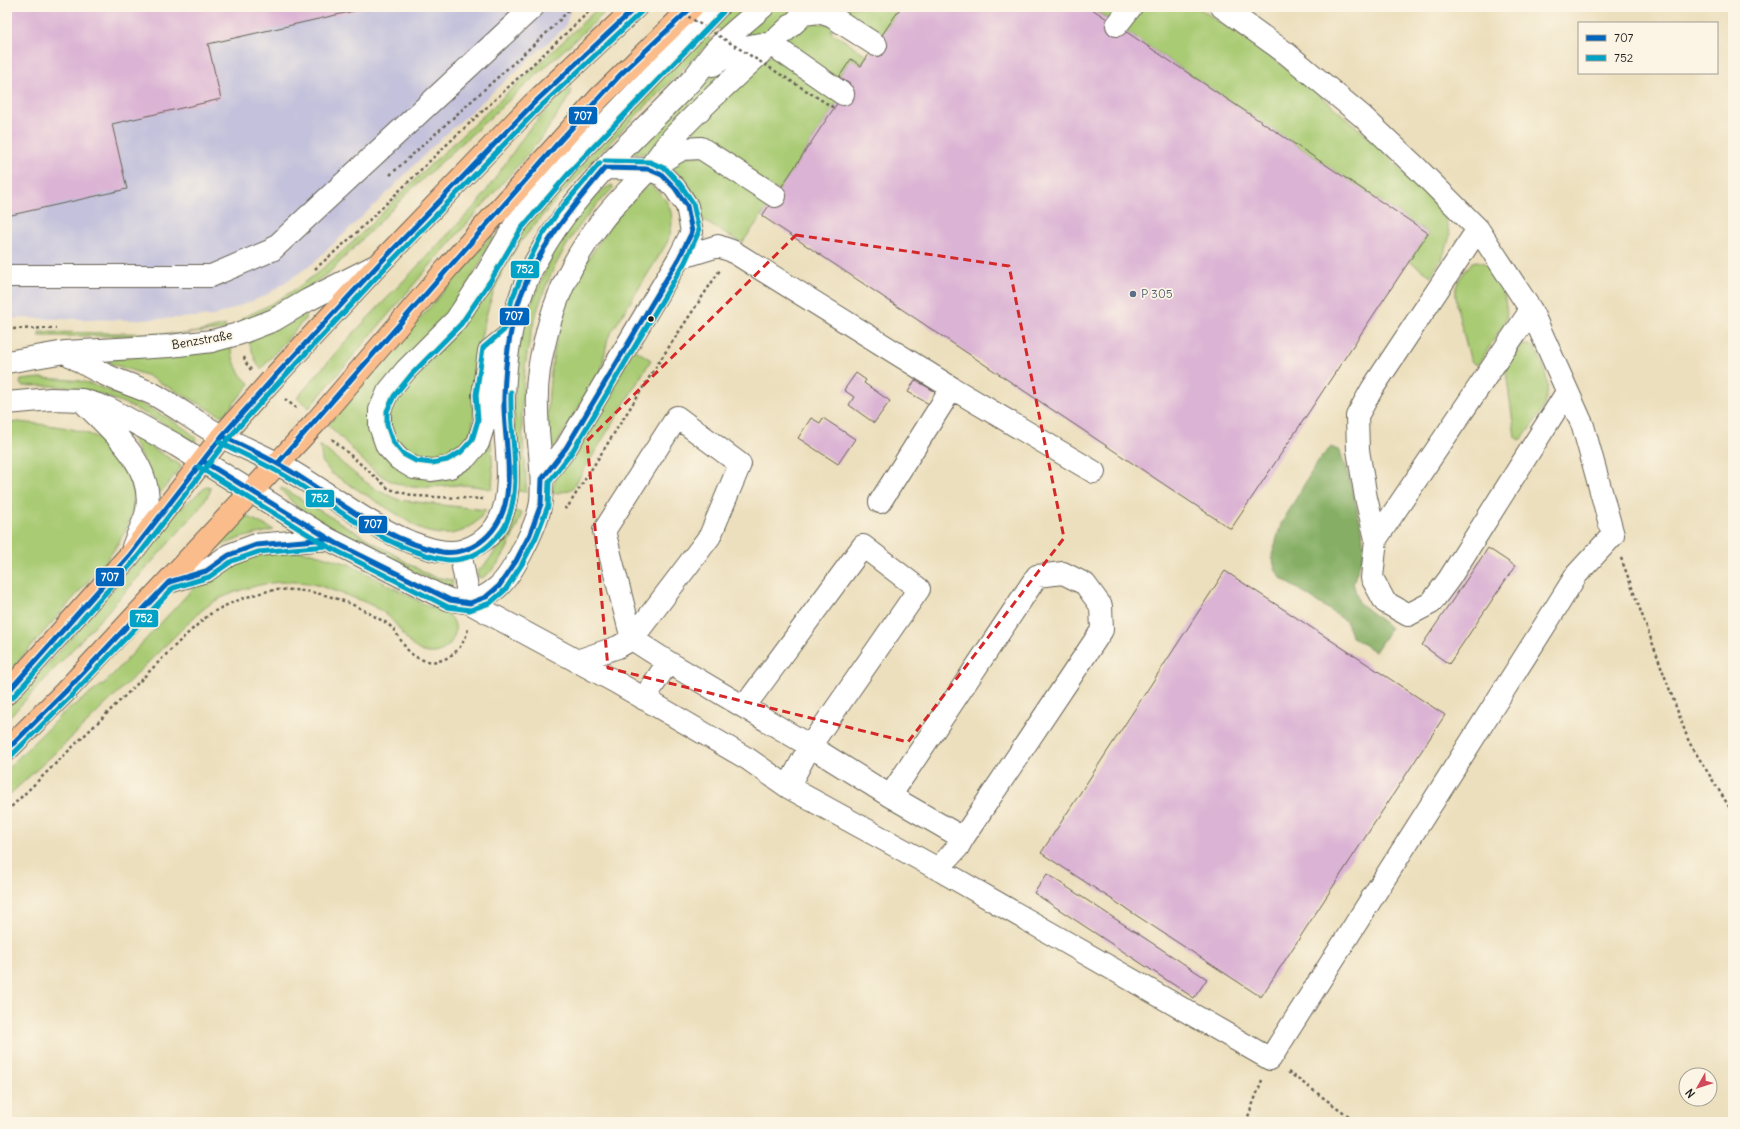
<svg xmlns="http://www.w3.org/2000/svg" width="1740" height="1129" viewBox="0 0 1740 1129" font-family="Delius,sans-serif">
<rect width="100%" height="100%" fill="#fcf5e5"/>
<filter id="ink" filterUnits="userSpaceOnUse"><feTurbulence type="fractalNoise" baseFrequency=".025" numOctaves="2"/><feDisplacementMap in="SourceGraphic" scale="8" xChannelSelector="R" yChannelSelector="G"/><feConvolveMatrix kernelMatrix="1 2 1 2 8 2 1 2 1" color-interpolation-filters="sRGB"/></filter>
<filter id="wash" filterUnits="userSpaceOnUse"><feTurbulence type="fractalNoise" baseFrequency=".012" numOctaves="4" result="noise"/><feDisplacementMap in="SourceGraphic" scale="16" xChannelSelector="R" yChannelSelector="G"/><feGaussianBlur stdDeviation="0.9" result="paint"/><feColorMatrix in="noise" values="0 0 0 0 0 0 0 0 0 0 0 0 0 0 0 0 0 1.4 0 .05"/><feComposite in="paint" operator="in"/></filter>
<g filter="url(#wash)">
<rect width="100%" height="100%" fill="#ecdfbd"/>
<!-- industrial -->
<path fill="#c3c1db" d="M7,7H571L565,27L433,146L385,195L312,264L265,296L214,316L138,320L7,318Z"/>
<!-- green -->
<path fill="#a9cb73" stroke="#627448" d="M599,7H611L413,188L330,272L290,300L243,324L242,318C319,286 366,227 424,171C482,116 542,62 599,7Z
M727,7H749L722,31L710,23Z
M770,7H798L766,37H750L741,34Z
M825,7H901L879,40Z
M1089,7H1116L1108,19Z
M1139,7H1197L1264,51L1322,97L1376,144L1424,192L1444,215L1450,235L1446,250L1431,276L1409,261L1428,233L1125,31Z
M805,21L834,25L831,32L868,56L861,65L851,59L839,76L850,84L847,88L780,41Z
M701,33L712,40C663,89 613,138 566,189C542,217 512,246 498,281C485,312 478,346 475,380C473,399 477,423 467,440C463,447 455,455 448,459C442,462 423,460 415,460L390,435L388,411L504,248Z
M767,53L840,99L779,191L676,138Z
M743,59L645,154L635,153L634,152L723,66Z
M568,88L571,89V94L541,139L428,268L309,408L297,398L344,343L478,203L529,129Z
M702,155L771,203L742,243L704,221L700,214L690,186L684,178L668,165L674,159Z
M649,184C672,201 677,217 667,243L608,338L601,371L553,450C546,444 547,415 548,405C552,334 568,282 612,224C623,210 636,197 649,184Z
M612,185L613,186V188C603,199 593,208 584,220C539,279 522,346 522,419C522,444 527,466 526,492L518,491C514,434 510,377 525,321C528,309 534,298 539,287C547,265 557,244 571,225C582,210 595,192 612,185Z
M492,235L494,237L462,296L370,422L373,441L381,454L430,480H442L453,475L487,440L491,442L493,474L492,489C481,487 469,485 458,485C421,487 403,494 371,468C355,455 344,438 328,425Z
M1477,261L1484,263L1492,272L1504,294L1507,313L1505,322L1478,365L1473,363L1470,359C1466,341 1454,305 1456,288C1458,278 1467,270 1472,262Z
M304,313L306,315L305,319L261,369L257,364L248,340Z
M225,325L226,330L158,336H39V332L181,334L198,332Z
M230,345C234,362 236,373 250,384L224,415H220L146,375L112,364L106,360Z
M1523,345H1530C1538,351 1541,359 1544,368C1554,401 1540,414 1522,439L1519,440L1515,437L1506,372L1509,362Z
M634,349L651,360L573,488L567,491L551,494L555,480Z
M40,378C54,379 67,379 80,381C101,385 188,423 197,440L193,441C164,424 134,405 102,395C76,386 49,385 22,386L20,384L21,380Z
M19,422C44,425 71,426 94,436C106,441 117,451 124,462C145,499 129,530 106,561L7,674V423Z
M133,436L182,466L161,492H158L132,438Z
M320,445L360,478L377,490L399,500L486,510C470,534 449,539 422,530L331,473L322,461Z
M207,486L210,487V492L199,509L108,611L7,720V709L82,626L151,544L174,514Z
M282,488L423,572L435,577L452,580L453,584L450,587L440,584L404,567L303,513L280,489Z
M514,511L522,513C513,535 504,565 482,578L478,577L477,573L479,570C497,555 506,532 514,511Z
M243,514L274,530L240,538L214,549L213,548Z
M288,550L312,553L349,564L428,606C435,608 444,611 450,616C463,629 450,651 435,653C410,655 404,631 389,617C373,602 347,596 326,588C292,575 249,584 217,600C203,607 187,624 176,635C150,660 126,685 100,710C70,740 38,768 7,797V769L61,715L106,682L199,582L239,560Z"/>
<!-- forest -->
<path fill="#86af65" stroke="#516640" d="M1331,447L1340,451L1350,481L1362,530L1364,552L1353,583L1359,603L1391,628L1375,652L1351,636L1346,621L1281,578L1275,569L1272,555L1281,524L1318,461Z"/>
<g id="blocks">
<!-- building -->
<path fill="#dbb3d4" d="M7,7H367V8L208,44L221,99L112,124L127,189L7,216Z
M901,7H1089L1428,233L1231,529L762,216L850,84L839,77L851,59L861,66Z
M856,373L866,380L864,383L890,401L874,423L849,405L854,397L844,390Z
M915,380L936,392L929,404L908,392Z
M811,418L820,423L823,418L855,439L838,464L798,438Z
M1488,548L1515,566L1449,664L1422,645Z
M1225,571L1445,715L1261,997L1041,853Z
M1047,874L1207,979L1194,998L1034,893Z"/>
</g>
</g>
<g filter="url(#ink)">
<use href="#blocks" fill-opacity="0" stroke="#656054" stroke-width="1"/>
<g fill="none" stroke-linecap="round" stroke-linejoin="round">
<defs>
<path id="minor" d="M1117,25L1131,7
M713,65C733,52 746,43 771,44L843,94
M657,164L682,149L701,148L775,196
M679,258L718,246L732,251L952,388L1094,472
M7,276H211L272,250L533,7
M1531,310L1376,539L1372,578L1385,602L1408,615L1431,603L1449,579L1567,392
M510,334L489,351L483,395L485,421L478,443L466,457L450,467L432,470L414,468L399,459L387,446L380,426V410L388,392L406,370L456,320L485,276L515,225L571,160L718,7
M65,352C78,360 90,368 104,374C120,382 139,387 155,395C178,408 199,424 221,436C239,446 258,453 276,463C322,487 361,522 410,542C426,548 447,556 464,550C529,529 502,448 504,398C505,367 509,334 518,304C543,219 625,148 686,86C698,75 706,60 717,48C731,33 748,20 763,7
M7,362L65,352L170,346L212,341L238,334L274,320L308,300L377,265
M7,403L51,399L82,400L108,408L176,445L328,539L434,593L450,600L470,603L614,681L748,759L788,787L938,869L1270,1059L1552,614L1577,574L1613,535L1583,426L1531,310L1478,229L1418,169L1362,116L1286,53L1222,7
M84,403C112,431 154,465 147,510C145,522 137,535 133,547
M542,479L566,448L679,258L692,232L687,206L675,188L662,175L648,169L605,168
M880,502L952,388
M1376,539L1366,498L1358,450L1357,416L1372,389L1478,229
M460,552L470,603
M169,582L206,571L229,555L256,545L328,539
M470,603C481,599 489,595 498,587C513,574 539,522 541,501C544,470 537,439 537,408C536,386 539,363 545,341C555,296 575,255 603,219C616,202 632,187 647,171C657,159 665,146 676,134C716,92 761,53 804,14L819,12L831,16L876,45
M577,661L618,647L632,639L604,531L677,417L740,464L710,536L632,639L668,662L810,746L919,589L863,546L744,707
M644,699L668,662
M788,787L810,746L890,796L1037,576L1063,573L1085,584L1101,606L1102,630L963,838L890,796
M938,869L958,847L963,838"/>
<path id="major" d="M7,693L129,556L222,436L277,374L380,263L533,104L636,7
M7,750L65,692L315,423L449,266L600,97L692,7"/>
</defs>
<!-- minor casing -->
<use href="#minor" stroke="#656054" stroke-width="24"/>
<!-- major casing -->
<use href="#major" stroke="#656054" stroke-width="24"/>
<!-- path -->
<path stroke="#656054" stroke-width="2.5" stroke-dasharray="3 3" stroke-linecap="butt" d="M583,7L588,12
M390,175L552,28L572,7
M315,269L354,235L441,150L594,7
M7,329L56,328
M244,357L246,363L251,370
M285,399L296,408
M332,439L389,489L415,496L483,499
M564,508H567L659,362L720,270
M1621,558L1689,742L1733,813
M7,811C50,769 92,728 135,686C158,663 183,636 209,615C222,605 260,591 276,590C311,588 348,599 377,618C381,620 386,622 390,626C402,637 404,654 423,660C444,667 465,649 468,628
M1288,1072L1357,1122
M1246,1122L1262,1080"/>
<!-- minor -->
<use href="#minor" stroke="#fff" stroke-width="22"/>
<!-- major -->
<use href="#major" stroke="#fabc8b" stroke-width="22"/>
<!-- path-bridge -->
<path stroke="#656054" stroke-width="2.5" stroke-dasharray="3 3" stroke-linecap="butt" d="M673,7L834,108"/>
<defs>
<path id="bus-1" d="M222,436C248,448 273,460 297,475C343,504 388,542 442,552C455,554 469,550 479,543C526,510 502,444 504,397C505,368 508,338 516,310C532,255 569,211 605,168
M203,461L336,543
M278,463L558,143L621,74L692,7
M7,693L129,556L222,436L277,374L380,263L533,104L636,7
M7,750L65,692L169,582L206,571L229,555L256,545L328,539L450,600L470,603L486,597L499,586L516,561L530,534L541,504L542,479L566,448L679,258L692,232L687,206L675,188L662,175L648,169L605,168"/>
<path id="bus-2" d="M600,163L558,212L541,237L523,273L512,299L504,330L483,348L476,395L478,420L472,440L461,452L447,460L432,463L416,461L403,454L393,442L387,425V411L394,396L411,375L461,324L491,280L521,229L576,165L723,12
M219,442C245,455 270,466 294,481C336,508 377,541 426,555C434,557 442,560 450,560C466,560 482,553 493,541C498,536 503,531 506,524C524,484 509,435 511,392
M199,467L332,549
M12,698L134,561L227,440L282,379L385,268L538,109L641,12
M12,755L70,697L173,588L209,577L232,561L258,552L327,546L448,607L470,610L490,603L505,590L522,564L536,537L548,506L549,482L572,452L685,262L699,231L693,203L680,184L666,169L650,162L605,161"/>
</defs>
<!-- bus-1 casing -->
<use href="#bus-1" stroke="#fcf5e5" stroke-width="8"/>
<!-- bus-2 casing -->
<use href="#bus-2" stroke="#fcf5e5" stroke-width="8"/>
<!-- bus-1 -->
<use href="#bus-1" stroke="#0065bd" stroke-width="5"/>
<!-- bus-2 -->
<use href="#bus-2" stroke="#01a2c5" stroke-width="5"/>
</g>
</g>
<!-- marked area -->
<path fill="none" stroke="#d62828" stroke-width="3" stroke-dasharray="8 5" stroke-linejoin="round" d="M796,235L1009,266L1064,538L908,742L608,668L587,441Z"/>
<!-- markers -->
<circle fill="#5c6f8a" stroke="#fcf5e5" stroke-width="1.5" cx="1133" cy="294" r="4"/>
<circle fill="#1c1c1c" stroke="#fcf5e5" stroke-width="1.5" cx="651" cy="319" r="3.5"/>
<g text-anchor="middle" stroke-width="3.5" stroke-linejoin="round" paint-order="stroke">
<!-- service labels -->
<g font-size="12" fill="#4e5e75" stroke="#fcf5e5" text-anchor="start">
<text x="1141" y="298">P 305</text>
</g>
<!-- street labels -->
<g font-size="12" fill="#1c1c1c" stroke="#fcf5e5">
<text transform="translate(202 340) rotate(-10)" y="4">Benzstraße</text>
</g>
</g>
<g stroke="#fcf5e5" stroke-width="1.5">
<rect x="568" y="106" width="30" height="19" rx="4" fill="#0065bd"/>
<rect x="510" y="260" width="30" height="19" rx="4" fill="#01a2c5"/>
<rect x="499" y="307" width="31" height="19" rx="4" fill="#0065bd"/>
<rect x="305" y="489" width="30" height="19" rx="4" fill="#01a2c5"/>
<rect x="358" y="515" width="30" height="19" rx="4" fill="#0065bd"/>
<rect x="95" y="567" width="30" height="20" rx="4" fill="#0065bd"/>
<rect x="129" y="609" width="30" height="19" rx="4" fill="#01a2c5"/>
</g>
<g font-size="11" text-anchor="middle" font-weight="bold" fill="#fff">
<text x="583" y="120">707</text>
<text x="525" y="273">752</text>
<text x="514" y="320">707</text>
<text x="320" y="502">752</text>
<text x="373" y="528">707</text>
<text x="110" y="581">707</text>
<text x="144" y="622">752</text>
</g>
<!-- margin -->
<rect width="1740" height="1129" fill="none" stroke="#fcf5e5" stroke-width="24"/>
<!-- legend -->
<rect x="1578" y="22" width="140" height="52" fill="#fcf5e5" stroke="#a29e95"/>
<rect x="1586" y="35" width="20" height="6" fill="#0065bd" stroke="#a29e95"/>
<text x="1614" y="42" font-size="12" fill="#1c1c1c">707</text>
<rect x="1586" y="55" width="20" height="6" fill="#01a2c5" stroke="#a29e95"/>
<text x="1614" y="62" font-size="12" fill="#1c1c1c">752</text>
<!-- north arrow -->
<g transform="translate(1698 1087) rotate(231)"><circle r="19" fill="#fcf5e5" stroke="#a29e95"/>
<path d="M0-3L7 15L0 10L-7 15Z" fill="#d1495b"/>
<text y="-6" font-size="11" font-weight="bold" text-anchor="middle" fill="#1c1c1c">N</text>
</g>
</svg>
